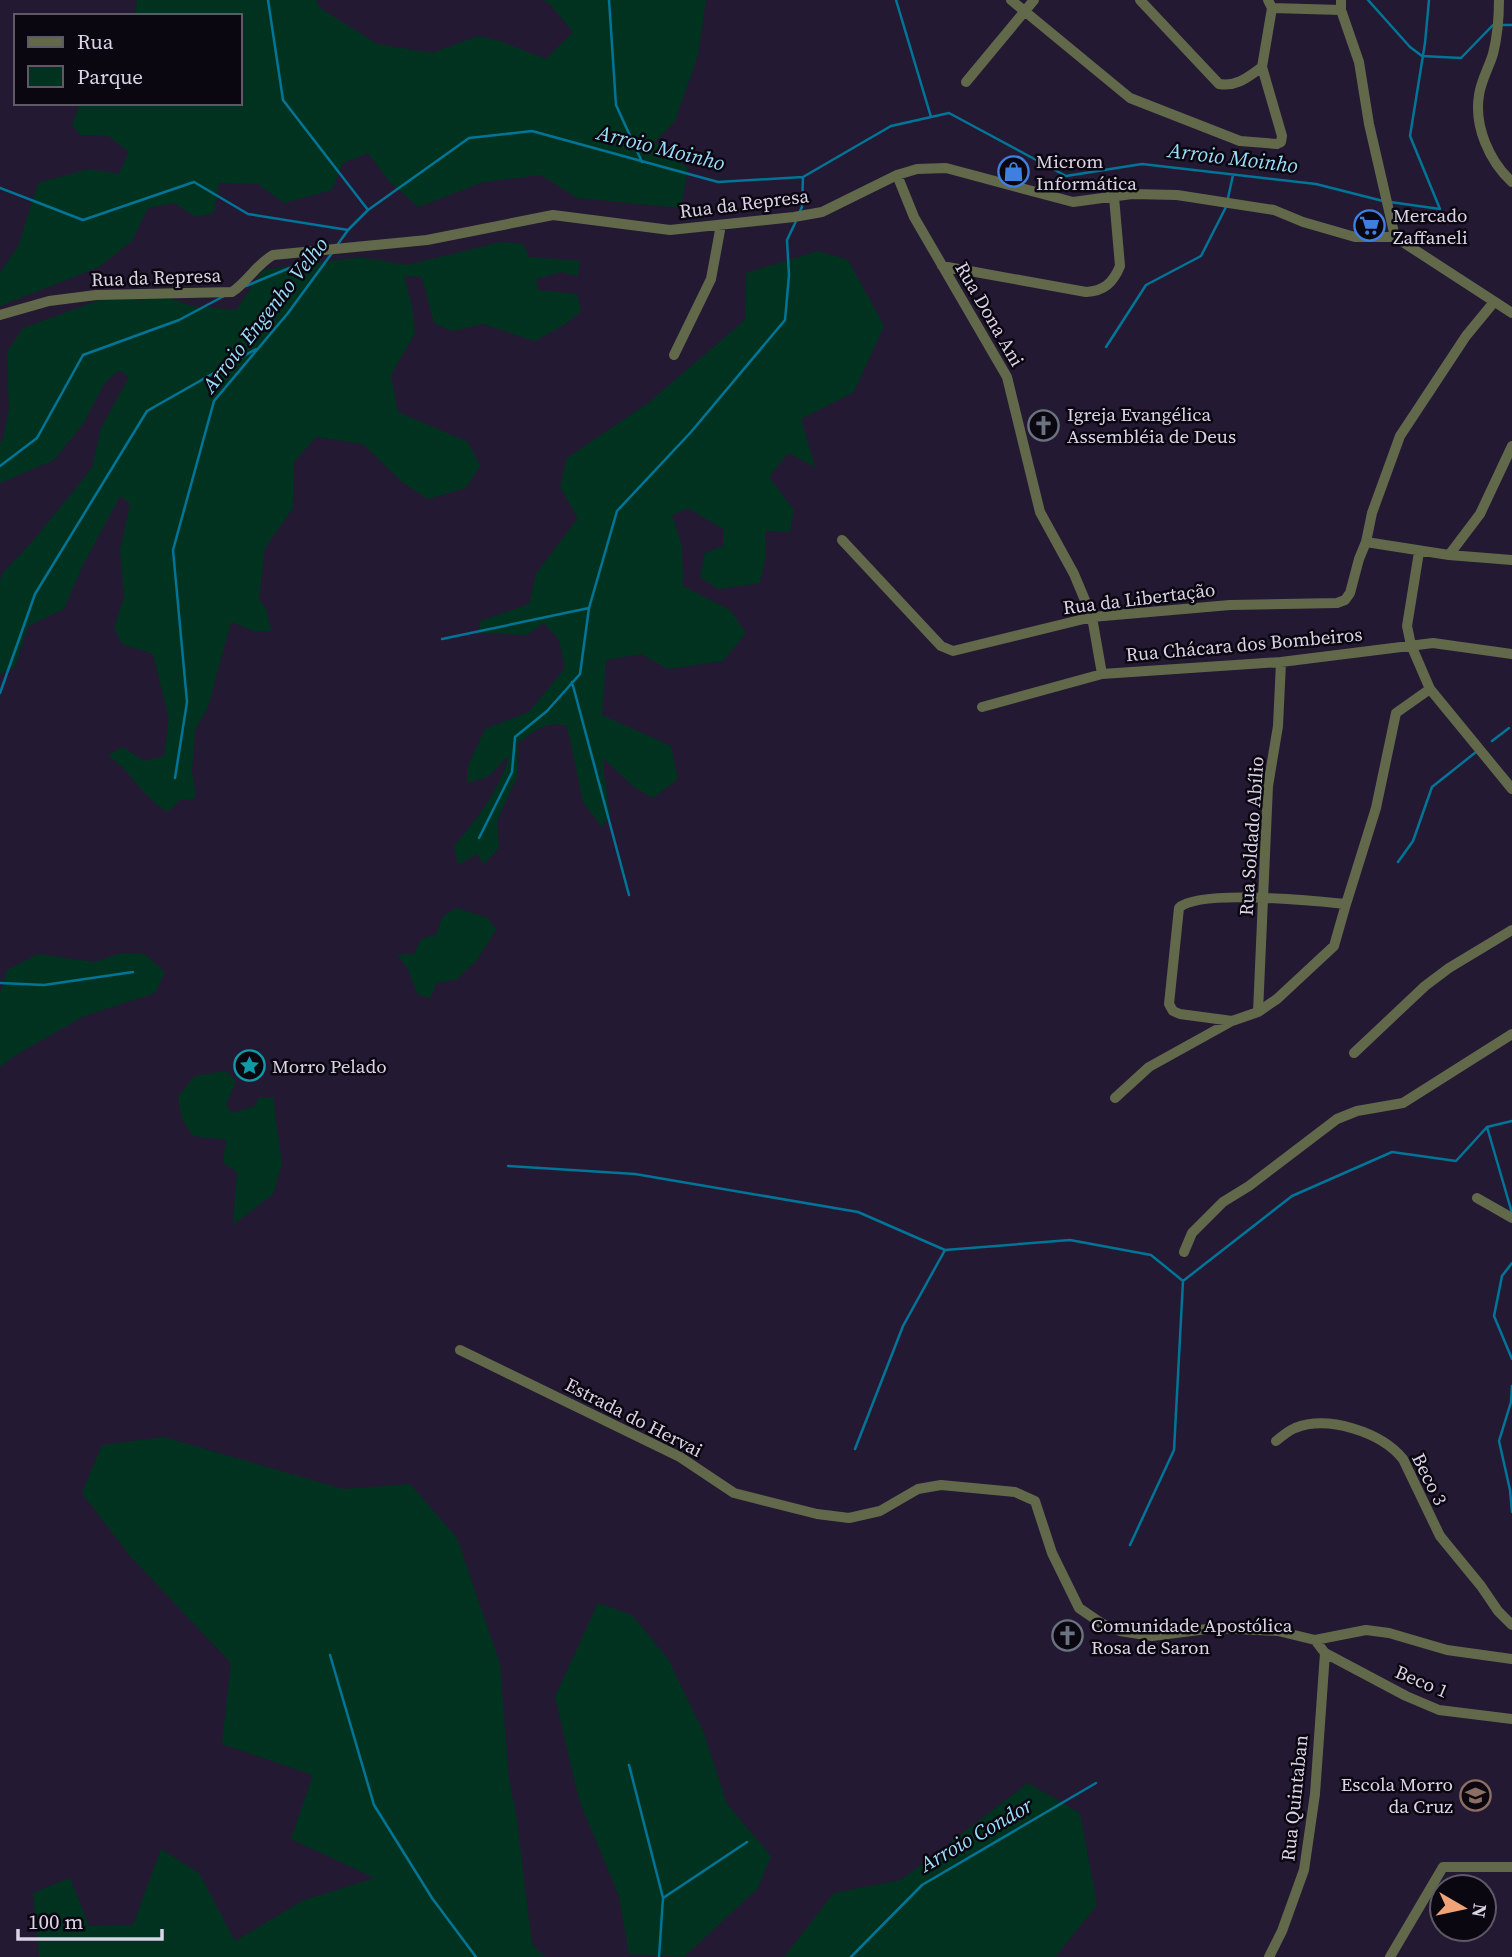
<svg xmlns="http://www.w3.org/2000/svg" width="1512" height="1957" viewBox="0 0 1512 1957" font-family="'Source Serif 4',serif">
<rect width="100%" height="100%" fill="#241932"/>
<!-- green -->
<path fill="#00331f" d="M137,0H316L320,8L377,44L432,53L478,36L500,41L546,59L573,32L550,4L543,0H706L698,55L675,121L655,142L688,168L681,208L577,198L541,175L484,182L418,207L390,182L368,153L343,163L332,190L284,203L258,184L219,183L214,213L196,217L174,203L148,208L132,241L99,267L0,306V272L18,247L38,183L89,169L119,174L129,152L108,136L80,135L72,125L80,103H240V16H135Z
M501,242L523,244L529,257L580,261L578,276L561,272L536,279L538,290L577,294L581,311L567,323L535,341L483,324L452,331L434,323L422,277L404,276L412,306L415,333L391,375L398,412L468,442L480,466L466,488L428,499L402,482L363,444L316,437L294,462L293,508L265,548L259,599L267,611L271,631H255L231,622L208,707L195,730L192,771L196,798L180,800L168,812C141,796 133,773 108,755L123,747L144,761L164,756L169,719L153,654L122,644L114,628L124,597L120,550L130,504L120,496L82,567L64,609L28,626L15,667L0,674V582L2,574L32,542L92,468L101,428L129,377L119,370L104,384L83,424L54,460L0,483V442L3,440L9,409L7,352L23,328L105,298L156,293L191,306L236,310L263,270L360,257L407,265Z
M818,251L848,260L884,326L854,392L801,419L815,467L788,453L769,477L794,510L790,532L765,531L766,555L760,583L718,589L700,577L705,553L723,546V529L688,508L672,515L682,546L683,586L730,610L746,633L723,661L668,669L641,654L606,660L602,715L671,746L678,779L653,798L634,787L604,759V775L610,815L602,827L583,802L567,726C546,720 535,731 518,743L517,777L497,821L499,848L484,864L477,854L458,865L454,846C475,822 502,787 509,755L488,777L467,783V768L485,729L529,712L565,668L559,640L544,623L527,635L480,633L479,622L529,604L536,574L578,518L560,487L567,458L648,403L745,320L746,273Z
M457,908L488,918L496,930L477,960L456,980L436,983L431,998L418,995L407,967L397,955L414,954L421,939L436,935L443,916Z
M121,953L144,954L165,972L155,993L84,1016L16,1055L0,1067V994L7,970L38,954L95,962Z
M226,1071L236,1081L226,1105L232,1113L255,1106L259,1097H273L282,1164L273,1194L233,1225L237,1172L223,1163L226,1140L193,1136L182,1119L178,1097L195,1076Z
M164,1437L343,1489L410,1484L457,1538L500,1664L509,1780L516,1813L532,1944L545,1957H39L33,1893L70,1878L89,1926L133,1925L161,1849L199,1873L235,1941L304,1900L375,1878L291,1839L313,1775L222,1744L231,1663L130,1556L82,1493L102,1445Z
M598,1603L632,1615L668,1659L703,1731L727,1804L771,1856L758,1888L684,1957L629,1954L619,1896L579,1800L555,1697Z
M1028,1783L1080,1813L1097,1905L1055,1957H784L834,1893L901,1880Z"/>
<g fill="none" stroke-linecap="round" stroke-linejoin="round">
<!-- stream -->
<path stroke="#007598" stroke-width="2.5" d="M268,0L283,100L368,210
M609,0L616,105L642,162
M896,0L931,117
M1368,0L1410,47L1422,56L1461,58L1493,25
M1502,25H1512
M0,188L83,220L194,182L248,214L348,230
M1228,198L1233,175
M1390,202L1440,209L1410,136L1425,43L1429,0
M799,213L802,207L803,177
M338,244L348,230L368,210L469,138L532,131L718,182L803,177L891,126L949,113L1066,176L1142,164L1316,184L1383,201
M246,286L321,255
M1106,347L1146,285L1201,256L1227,205
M0,466L37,438L83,355L179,320L224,296
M442,639L589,608
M572,682L629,895
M0,693L35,594L147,411L256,349
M1492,741L1509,728
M175,778L187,702L173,550L214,401L288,313L332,253
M479,838L512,772L515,737L547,711L580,674L589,608L617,511L691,432L785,320L789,275L787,240L797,219
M1398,862L1413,841L1432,787L1476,752
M0,983L44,985L133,972
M1487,1127L1512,1213
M508,1166L635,1174L858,1212L945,1250L1070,1240L1151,1255L1183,1281L1292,1196L1392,1152L1456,1161L1487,1127L1512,1121
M1512,1263L1502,1276L1494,1316L1512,1359
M1512,1386L1511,1402L1499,1441L1510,1490L1512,1512
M855,1449L903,1326L945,1250
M1130,1545L1174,1450L1183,1281
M330,1655L374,1805L432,1898L476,1957
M629,1765L663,1898L659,1957
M663,1898L747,1842
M851,1957L922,1885L1096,1783"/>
<!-- street -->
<path stroke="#62694b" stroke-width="10" d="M1011,0L1130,98L1240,141L1277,144L1281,142L1282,136L1262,67L1272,8
M1140,0L1219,84C1237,87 1248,77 1262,67
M1268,0L1272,8L1341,10
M1341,0V10L1359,62L1369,124L1395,237
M1499,0C1499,17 1497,38 1493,54C1489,67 1481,81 1479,95C1474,126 1489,161 1512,182
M966,82L1034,0
M897,175L914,217L1007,377L1040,512L1074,574L1092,617L1102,674
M942,266L1086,292C1104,291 1113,283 1120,266L1114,197
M0,315L49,301L96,295L232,292C248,281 256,265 273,255L427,240L553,215L670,230L794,217L822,212L897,175L917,169L946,168L1073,202L1132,194L1177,195L1274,210L1303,222L1355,237H1395L1512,313
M674,355L711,279L721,225
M842,540L941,646L953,651L1092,617L1230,605L1337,603L1345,600L1350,593L1359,559L1366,542L1372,513L1400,436L1466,336L1494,302
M1366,542L1449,555L1512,560
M1419,552L1407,626L1411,645L1430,689L1512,789
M1449,555L1480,514L1512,446
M982,707L1102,674L1281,662L1433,643L1512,654
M1258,1012L1268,786L1278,726L1281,662
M1232,1021L1180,1014L1173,1011L1169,1004L1179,908C1198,889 1316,901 1346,904L1376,808L1396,713L1430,689
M1354,1053L1425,986L1449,968L1512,930
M1115,1098L1149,1067L1232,1021L1258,1012L1277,999L1334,946L1346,904
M1477,1198L1512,1218
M1184,1252L1192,1233L1223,1202L1249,1186L1337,1119L1357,1111L1403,1103L1512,1034
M460,1350L680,1457L734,1493L817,1514L849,1518L880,1511L918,1489L941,1485L1015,1492L1035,1501L1052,1553L1079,1608L1101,1623L1120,1631L1152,1636L1215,1628L1278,1631L1315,1640L1366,1630L1389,1633L1447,1650L1512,1659
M1276,1441C1282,1436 1288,1431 1295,1428C1328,1415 1381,1432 1403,1459L1440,1536L1481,1586L1498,1611L1512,1625
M1325,1653L1406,1696L1439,1710L1512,1719
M1269,1957L1282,1931L1304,1870L1315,1794L1325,1653L1315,1640
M1390,1957L1443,1867H1512"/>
</g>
<!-- icons -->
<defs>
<symbol id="shop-ring" viewBox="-11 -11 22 22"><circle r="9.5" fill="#0b0711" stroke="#3f7fe0" stroke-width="1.5"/><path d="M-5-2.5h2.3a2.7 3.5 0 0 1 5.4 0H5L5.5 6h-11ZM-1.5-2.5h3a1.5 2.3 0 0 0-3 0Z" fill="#3f7fe0"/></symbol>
<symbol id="supermarket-ring" viewBox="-11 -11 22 22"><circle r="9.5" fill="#0b0711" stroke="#3f7fe0" stroke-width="1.5"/><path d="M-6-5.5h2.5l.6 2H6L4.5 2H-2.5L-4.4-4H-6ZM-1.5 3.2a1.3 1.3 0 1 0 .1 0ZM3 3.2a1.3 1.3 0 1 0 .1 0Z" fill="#3f7fe0"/></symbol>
<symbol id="church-ring" viewBox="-11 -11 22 22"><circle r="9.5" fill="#0b0711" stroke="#6b7280" stroke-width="1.5"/><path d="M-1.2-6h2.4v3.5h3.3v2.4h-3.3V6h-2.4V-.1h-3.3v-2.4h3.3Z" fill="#6b7280"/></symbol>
<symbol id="sight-ring" viewBox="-11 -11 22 22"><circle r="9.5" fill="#0b0711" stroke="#0f9aa8" stroke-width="1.5"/><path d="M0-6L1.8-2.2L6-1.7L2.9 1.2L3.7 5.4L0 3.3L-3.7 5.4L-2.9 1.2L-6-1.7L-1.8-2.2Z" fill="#0f9aa8"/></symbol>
<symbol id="school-ring" viewBox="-11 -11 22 22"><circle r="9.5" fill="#0b0711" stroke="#8d6e63" stroke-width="1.5"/><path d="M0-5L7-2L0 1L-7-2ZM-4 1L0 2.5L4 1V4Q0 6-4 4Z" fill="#8d6e63"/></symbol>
</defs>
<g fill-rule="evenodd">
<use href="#shop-ring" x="996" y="154" width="35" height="35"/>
<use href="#supermarket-ring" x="1352" y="208" width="35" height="35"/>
<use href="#church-ring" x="1026" y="408" width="35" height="35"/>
<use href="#sight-ring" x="232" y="1048" width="35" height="35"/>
<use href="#church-ring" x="1050" y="1618" width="35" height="35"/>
<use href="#school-ring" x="1458" y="1778" width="35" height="35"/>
</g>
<g text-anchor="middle" stroke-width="5" stroke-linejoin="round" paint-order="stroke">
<!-- poi labels -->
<g font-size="19" fill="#dad4e6" stroke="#0b0711" text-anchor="start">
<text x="1036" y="168">Microm<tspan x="1036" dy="22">Informática</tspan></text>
<text x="1393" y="222">Mercado<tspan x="1393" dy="22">Zaffaneli</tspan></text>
<text x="1067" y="421">Igreja Evangélica<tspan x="1067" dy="22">Assembléia de Deus</tspan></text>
<text x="272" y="1073">Morro Pelado</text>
<text x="1091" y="1632">Comunidade Apostólica<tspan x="1091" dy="22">Rosa de Saron</tspan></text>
<text x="1453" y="1791" text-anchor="end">Escola Morro<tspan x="1453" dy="22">da Cruz</tspan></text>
</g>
<!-- street labels -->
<g font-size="19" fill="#dad4e6" stroke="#0b0711">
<text transform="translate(744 203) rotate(-7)" y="7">Rua da Represa</text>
<text transform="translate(156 277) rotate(-2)" y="7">Rua da Represa</text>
<text transform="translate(990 314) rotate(60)" y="7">Rua Dona Ani</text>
<text transform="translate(1139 598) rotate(-7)" y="7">Rua da Libertação</text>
<text transform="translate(1244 644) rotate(-5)" y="7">Rua Chácara dos Bombeiros</text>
<text transform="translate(1251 836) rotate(-86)" y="7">Rua Soldado Abílio</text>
<text transform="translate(634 1417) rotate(27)" y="7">Estrada do Hervai</text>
<text transform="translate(1430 1479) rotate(64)" y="7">Beco 3</text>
<text transform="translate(1422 1681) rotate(23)" y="7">Beco 1</text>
<text transform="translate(1294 1798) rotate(-84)" y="7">Rua Quintaban</text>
</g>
<!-- water labels -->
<g font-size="21" font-style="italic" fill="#9bdffc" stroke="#0b0711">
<text transform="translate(661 148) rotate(14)" y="7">Arroio Moinho</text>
<text transform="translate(1233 158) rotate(7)" y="7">Arroio Moinho</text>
<text transform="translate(265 315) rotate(-52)" y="7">Arroio Engenho Velho</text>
<text transform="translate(976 1835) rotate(-30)" y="7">Arroio Condor</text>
</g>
</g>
<!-- legend -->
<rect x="14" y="14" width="228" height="91" fill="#0b0711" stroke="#5e5966" stroke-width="2"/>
<rect x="28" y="37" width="35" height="10" fill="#62694b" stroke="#5e5966" stroke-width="2"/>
<text x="77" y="49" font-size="21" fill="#dad4e6">Rua</text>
<rect x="28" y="66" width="35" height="21" fill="#00331f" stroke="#5e5966" stroke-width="2"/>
<text x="77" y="84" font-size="21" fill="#dad4e6">Parque</text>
<!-- north arrow -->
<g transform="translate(1463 1908) rotate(99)"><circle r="33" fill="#0b0711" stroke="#5e5966" stroke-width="2"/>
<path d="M0-5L12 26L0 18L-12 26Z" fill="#efa377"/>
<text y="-10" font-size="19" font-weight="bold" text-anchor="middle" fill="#dad4e6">N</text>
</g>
<!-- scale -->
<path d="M18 1929v10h144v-10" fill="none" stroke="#dad4e6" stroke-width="3.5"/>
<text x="28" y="1929" font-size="21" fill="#dad4e6" stroke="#0b0711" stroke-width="5" paint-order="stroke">100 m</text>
</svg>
